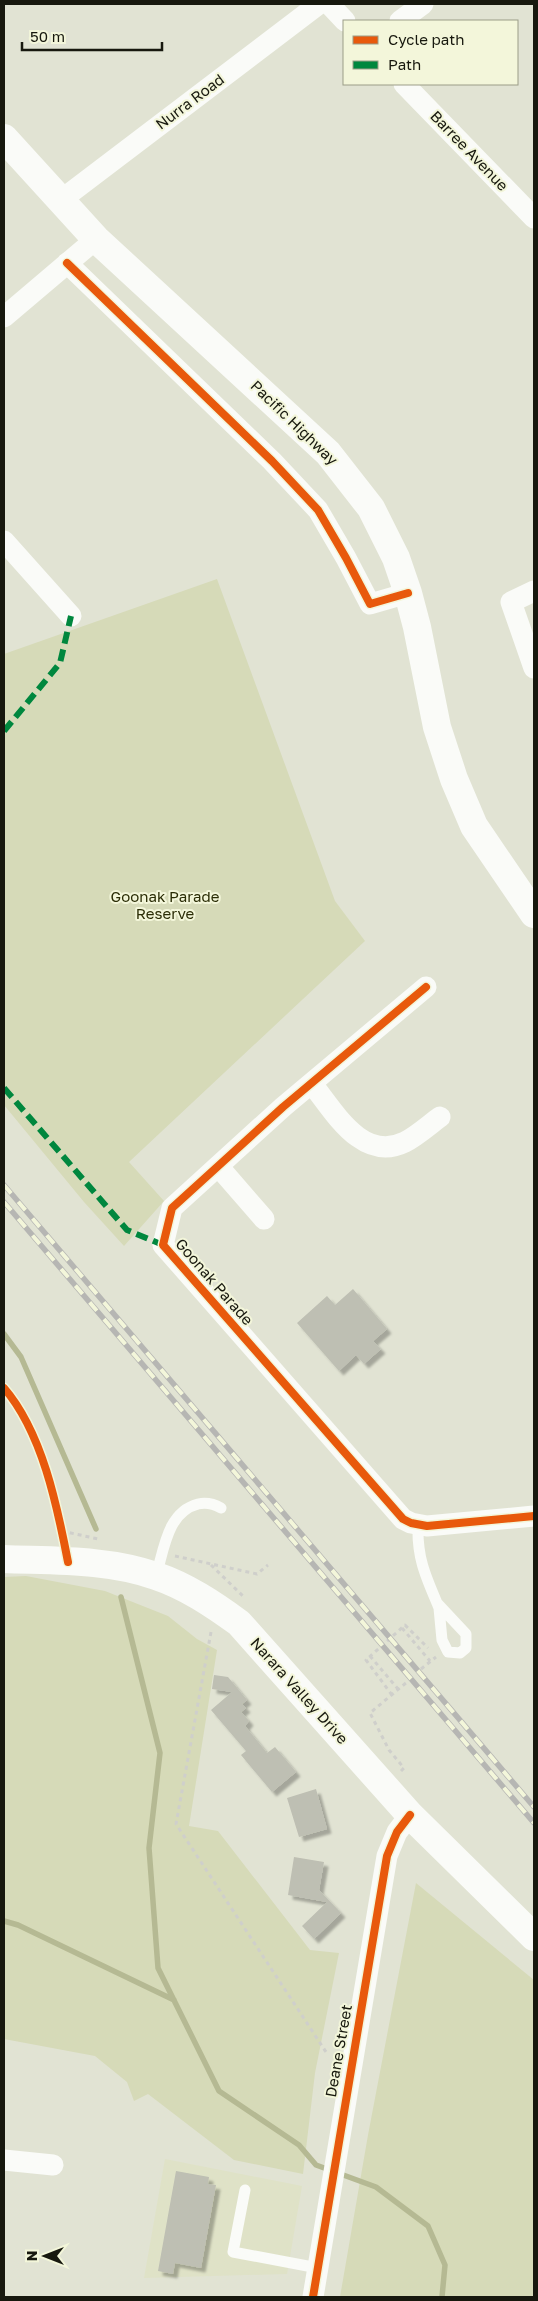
<svg xmlns="http://www.w3.org/2000/svg" width="538" height="2301" viewBox="0 0 538 2301" font-family="'Golos Text',sans-serif">
<defs>
<filter id="shadow"><feDropShadow dx="4.5" dy="4.5" stdDeviation="1" flood-color="#0004"/></filter>
</defs>
<rect width="100%" height="100%" fill="#e1e3d3"/>
<!-- built -->
<path fill="#dfe2c7" d="M165,2159L302,2186L287,2274L144,2278Z"/>
<!-- green -->
<path fill="#d6dab8" d="M217,579L335,901L365,941L129,1162L164,1201L124,1246L84,1202L4,1105V654Z
M26,1576L105,1591L168,1616L197,1639L217,1650L189,1826L218,1831L310,1950L339,1953L315,2073L303,2174L234,2160L148,2094L134,2101L127,2082L95,2056L4,2039V1577Z
M416,1883L534,1980V2297H340L368,2135Z"/>
<g fill="none" stroke-linecap="round" stroke-linejoin="round">
<!-- stream -->
<path stroke="#b5b993" stroke-width="5.5" d="M4,1334L21,1357L96,1529
M121,1597L160,1753L149,1848L158,1968L219,2091L299,2145L316,2165L376,2187L428,2226L445,2265L442,2297
M4,1921L18,1925L174,2000"/>
</g>
<!-- building -->
<path fill="#bebfb3" filter="url(#shadow)" d="M353,1289L387,1329L373,1341L381,1349L364,1364L356,1355L339,1371L297,1323L327,1296L335,1305Z
M214,1675L228,1677L247,1700L242,1704L246,1708L241,1712L249,1721L245,1726L267,1753L275,1747L296,1772L272,1792L241,1755L246,1751L211,1710L232,1692L212,1689Z
M316,1789L327,1829L299,1837L287,1798Z
M294,1857L324,1862L319,1890L341,1913L314,1939L302,1926L327,1902L288,1895Z
M176,2171L209,2177L208,2184L216,2185L201,2268L175,2263L173,2274L158,2271Z"/>
<g fill="none" stroke-linecap="round" stroke-linejoin="round">
<!-- path -->
<path stroke="#cfcfcb" stroke-width="3" stroke-dasharray="4 4" stroke-linecap="butt" d="M62,1531L98,1539
M175,1556L257,1574L268,1565
M211,1565L245,1598
M402,1628L430,1661
M211,1632L176,1824L328,2055
M370,1656L398,1689
M421,1669L436,1657
M392,1695L366,1660L405,1625L428,1648
M401,1771L404,1768L389,1750L370,1713L407,1682"/>
<!-- service -->
<path stroke="#fafbf8" stroke-width="11" d="M418,1525C417,1557 425,1575 437,1603L439,1608L442,1640L448,1652L460,1653L466,1648V1634L437,1603
M156,1576C164,1550 167,1512 198,1504C207,1502 214,1504 221,1508
M245,2190L233,2252L318,2268"/>
<!-- minor -->
<path stroke="#fafbf8" stroke-width="21" d="M329,4L345,21
M400,21L423,4
M404,84L534,218
M61,200L319,4
M67,263L272,461L318,510L346,558L370,604L408,593
M4,317L96,239
M4,541L71,616
M534,591L511,602L534,668
M426,987L283,1107L172,1208L163,1245L403,1519L411,1523L427,1526L534,1516
M312,1084C334,1111 362,1163 405,1142C417,1136 429,1125 440,1117
M218,1166L264,1219
M4,2160L53,2165
M313,2297L387,1856L397,1832L410,1815"/>
<!-- secondary -->
<path stroke="#fafbf8" stroke-width="28" d="M4,1559C54,1561 108,1559 156,1576C186,1586 213,1604 239,1623L410,1815L534,1937"/>
<!-- primary -->
<path stroke="#fafbf8" stroke-width="28" d="M4,138L96,239L328,453L371,508L396,558L408,593L417,627L437,727L454,779L474,826L534,914"/>
<defs>
<path id="rail" d="M4,1185L534,1807
M4,1202L534,1823"/>
</defs>
<!-- rail casing -->
<use href="#rail" stroke="#b6b6b3" stroke-width="5.5"/>
<!-- rail -->
<use href="#rail" stroke="#f3f6da" stroke-width="4" stroke-dasharray="11" stroke-linecap="butt"/>
<!-- quiet -->
<path stroke="#00873e" stroke-width="6" stroke-dasharray="12 6" stroke-linecap="butt" d="M4,731L60,663L71,616
M4,1088L127,1230L163,1245"/>
<defs>
<path id="cycleway" d="M67,263L272,461L318,510L346,558L370,604L408,593
M426,987L283,1107L172,1208L163,1245L403,1519L411,1523L427,1526L534,1516
M4,1388C42,1432 57,1505 68,1562
M313,2297L387,1856L397,1832L410,1815"/>
</defs>
<!-- cycleway casing -->
<use href="#cycleway" stroke="#f3f6da" stroke-width="11"/>
<!-- cycleway -->
<use href="#cycleway" stroke="#e8590c" stroke-width="8"/>
</g>
<g text-anchor="middle" stroke-width="4" stroke-linejoin="round" paint-order="stroke">
<!-- street labels -->
<g font-size="15" fill="#17180e" stroke="#f3f6da">
<text transform="translate(190 102) rotate(-37)" y="5">Nurra Road</text>
<text transform="translate(469 151) rotate(46)" y="5">Barree Avenue</text>
<text transform="translate(294 423) rotate(44)" y="5">Pacific Highway</text>
<text transform="translate(214 1282) rotate(49)" y="5">Goonak Parade</text>
<text transform="translate(299 1691) rotate(48)" y="5">Narara Valley Drive</text>
<text transform="translate(339 2051) rotate(-80)" y="5">Deane Street</text>
</g>
<!-- park labels -->
<g font-size="15" fill="#2b2d06" stroke="#f3f6da">
<text x="165" y="902">Goonak Parade<tspan x="165" dy="17">Reserve</tspan></text>
</g>
</g>
<!-- border -->
<rect width="538" height="2301" fill="none" stroke="#17180e" stroke-width="10"/>
<!-- legend -->
<rect x="343" y="20" width="175" height="65" fill="#f3f6da" stroke="#9b9d88"/>
<rect x="353" y="36" width="25" height="8" fill="#e8590c" stroke="#9b9d88"/>
<text x="388" y="45" font-size="15" fill="#17180e">Cycle path</text>
<rect x="353" y="61" width="25" height="8" fill="#00873e" stroke="#9b9d88"/>
<text x="388" y="70" font-size="15" fill="#17180e">Path</text>
<!-- north arrow -->
<g transform="translate(45 2256) rotate(270)" stroke="#f3f6da" stroke-width="4" paint-order="stroke">
<path d="M0-4L9 19L0 12L-9 19Z" fill="#17180e"/>
<text y="-8" font-size="14" font-weight="bold" text-anchor="middle" fill="#17180e">N</text>
</g>
<!-- scale -->
<path d="M22 42v8h140v-8" fill="none" stroke="#17180e" stroke-width="2.5"/>
<text x="30" y="42" font-size="15" fill="#17180e" stroke="#f3f6da" stroke-width="4" paint-order="stroke">50 m</text>
</svg>
